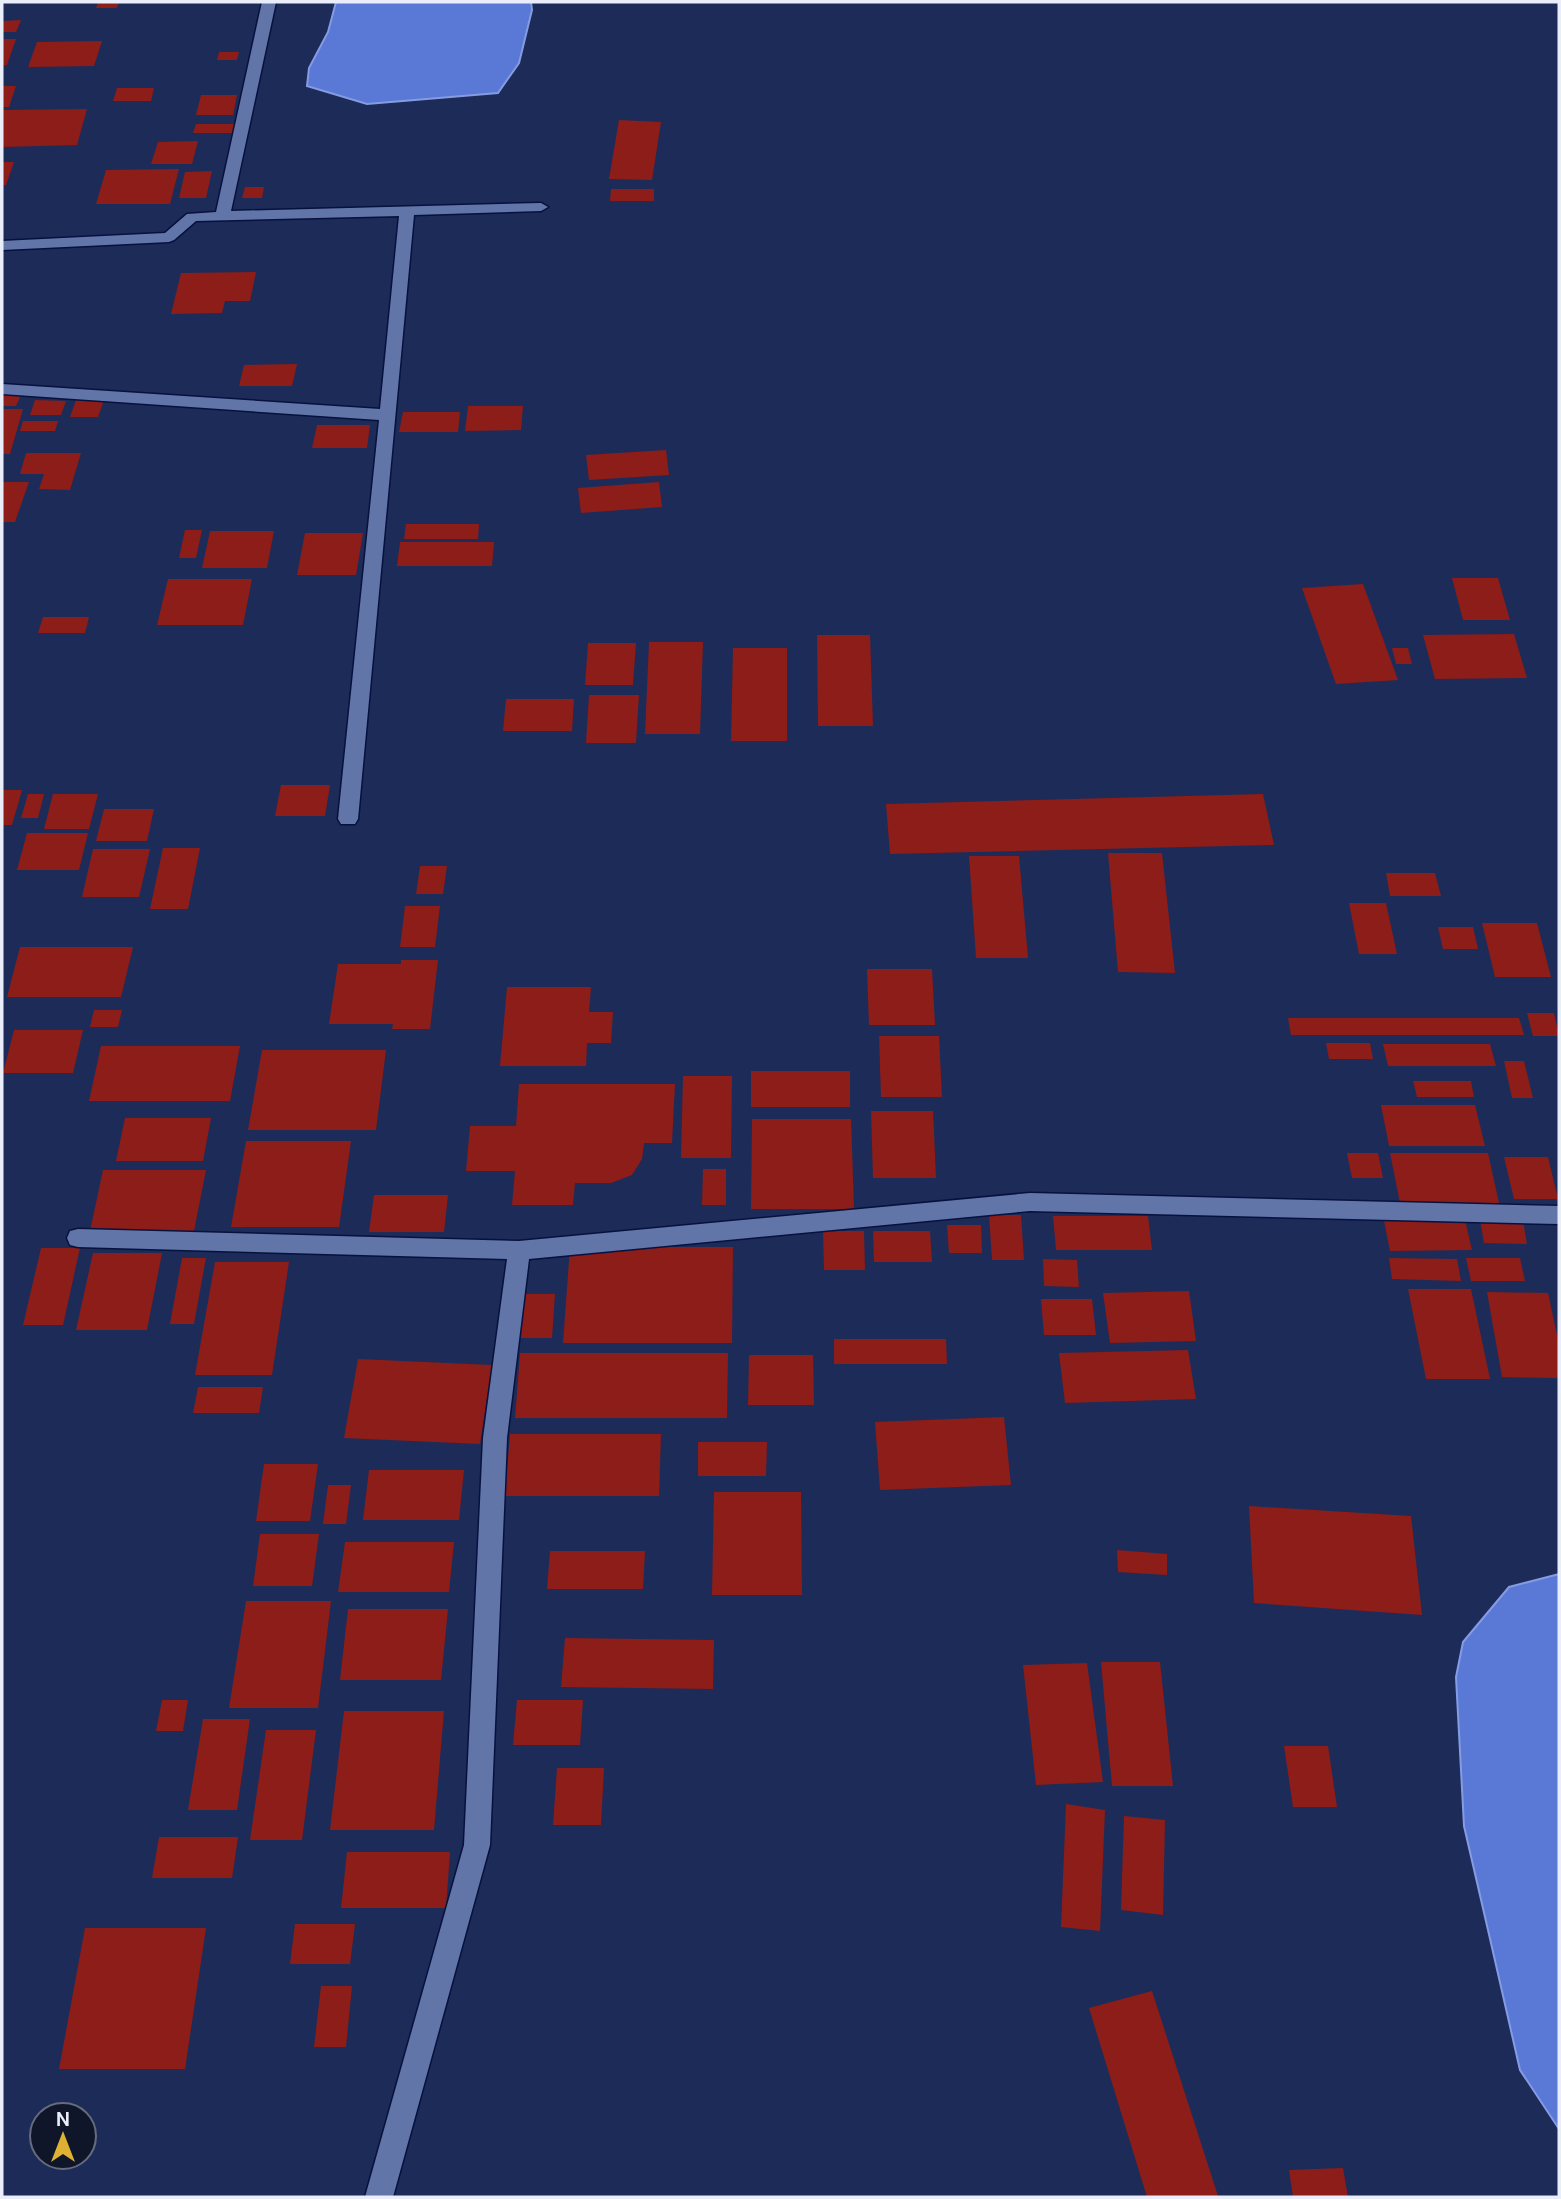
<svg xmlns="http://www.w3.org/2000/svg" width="1561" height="2199" viewBox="0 0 1561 2199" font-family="'DM Sans',sans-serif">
<rect width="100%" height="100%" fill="#1d2b59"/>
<!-- water -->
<path fill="#5a79d7" stroke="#859ce2" stroke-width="2" d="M336,2H531L532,10L519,63L498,93L367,104L307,86L309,68L328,32Z
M1559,1574V2129L1520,2070L1488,1930L1464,1826L1456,1677L1463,1642L1509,1587Z"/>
<!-- building -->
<path fill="#8d1d18" d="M98,2H119L117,8H96Z
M21,20L16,32H2V21Z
M2,39H16L7,65H2Z
M102,41L94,66L28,67L37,42Z
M219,52H239L237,60H217Z
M2,86H16L9,107H2Z
M117,88H154L151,101H113Z
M201,95H237L233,115H196Z
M87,109L77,145L2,147V110Z
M619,120L661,122L652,180L609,179Z
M196,124H237L234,133H193Z
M198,141L192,164H151L158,142Z
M2,162H14L6,185H2Z
M179,169L170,204H96L106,170Z
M212,171L206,198H179L185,172Z
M245,187H264L262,198H242Z
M611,189H654V201H610Z
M256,272L250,301H225L222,313L171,314L181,273Z
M297,364L292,386H239L244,365Z
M2,394L21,395L16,406H2Z
M35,400L66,401L61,415H30Z
M76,400H104L98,417H70Z
M468,406H523L521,430L465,431Z
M2,409H23L10,454H2Z
M403,412H460L458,432H399Z
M23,421H58L55,431H20Z
M317,425H370L367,448H312Z
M666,450L669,475L589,480L586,455Z
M26,453H81L70,490L39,489L44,474H20Z
M2,482H29L15,522H2Z
M659,482L662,507L581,513L578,488Z
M406,524H479L478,539H404Z
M185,530H202L196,558H179Z
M210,531H274L267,568H202Z
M305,533H363L356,575H297Z
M400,542H494L492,566H397Z
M1452,578H1498L1510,620H1463Z
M168,579H252L243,625H157Z
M1363,584L1398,680L1336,684L1302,588Z
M43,617H89L85,633H38Z
M1514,634L1527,678L1435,679L1423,635Z
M817,635H870L873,726H818Z
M649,642H703L700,734H645Z
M588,643H636L633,685H585Z
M733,648H787V741H731Z
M1392,648H1408L1412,664H1396Z
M589,695H639L636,743H586Z
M506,699H574L572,731H503Z
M281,785H330L325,816H275Z
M2,790H22L12,825H2Z
M28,794H44L38,818H21Z
M53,794H98L89,829H44Z
M1263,794L1274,845L890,854L886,804Z
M104,809H154L147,841H96Z
M27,833H88L79,870H17Z
M163,848H200L188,909H150Z
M93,849H150L139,897H82Z
M1108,853H1162L1175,973L1118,972Z
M969,856H1019L1028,958H976Z
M420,866H447L443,894H416Z
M1386,873H1435L1441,896H1390Z
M1349,903H1386L1397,954H1359Z
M405,906H440L435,947H400Z
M1482,923H1537L1551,977H1495Z
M1438,927H1473L1478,949H1443Z
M20,947H133L121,997H7Z
M401,960H438L430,1029H392L393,1024H329L338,964H401Z
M867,969H932L935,1025H869Z
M507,987H591L589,1012H613L611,1043H587L586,1066H500Z
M94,1010H122L118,1027H90Z
M1527,1013H1554L1559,1036H1533Z
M1288,1018H1519L1524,1035H1291Z
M14,1030H83L73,1073H3Z
M879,1036H939L942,1097H881Z
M1326,1043H1370L1373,1059H1329Z
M1383,1044H1490L1496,1066H1388Z
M101,1046H240L230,1101H89Z
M262,1050H386L376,1130H248Z
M1504,1061H1524L1533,1098H1512Z
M751,1071H850V1107H751Z
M683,1076H732L731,1158H681Z
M1413,1081H1471L1474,1097H1417Z
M519,1084H675L672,1143H644L642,1159L632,1175L611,1183H575L573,1205H512L515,1171H466L470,1126H516Z
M1381,1105H1475L1485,1146H1389Z
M871,1111H933L936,1178H873Z
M125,1118H211L203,1161H116Z
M752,1119H851L854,1209H751Z
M246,1141H351L339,1227H231Z
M1347,1153H1378L1383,1178H1352Z
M1390,1153H1488L1499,1203H1400Z
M1504,1157H1548L1558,1199H1514Z
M703,1169H726V1205H702Z
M103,1170H206L194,1231H90Z
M374,1195H448L444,1232H369Z
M989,1215H1021L1024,1260H992Z
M1053,1216H1148L1152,1250H1056Z
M1465,1220L1472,1250L1390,1251L1384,1221Z
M1480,1220L1523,1221L1527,1244L1484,1243Z
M947,1225H981L982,1253H949Z
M823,1231H864L865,1270H824Z
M873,1231H930L932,1262H874Z
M570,1247H733L732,1343H563Z
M41,1248H80L63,1325H23Z
M93,1253H162L147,1330H76Z
M182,1258H206L194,1324H170Z
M1389,1258L1457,1259L1461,1281L1392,1279Z
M1466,1258H1520L1525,1281H1471Z
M1043,1259L1077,1260L1079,1287L1044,1286Z
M215,1262H289L272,1375H195Z
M1408,1289H1471L1490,1379H1426Z
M1189,1291L1196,1341L1110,1343L1103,1293Z
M1487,1292L1548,1293L1559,1344V1378L1502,1377Z
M522,1294H555L552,1338H518Z
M1041,1299H1092L1096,1335H1044Z
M834,1339H946L947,1364H834Z
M1188,1350L1196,1399L1065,1403L1059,1353Z
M520,1353H728L727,1418H515Z
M749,1355H813L814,1405H748Z
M358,1359L492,1365L480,1444L344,1438Z
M198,1387H263L259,1413H193Z
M1004,1417L1011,1485L880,1490L875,1422Z
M510,1434H661L659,1496H505Z
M698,1442H767L766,1476H698Z
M264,1464H318L310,1521H256Z
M369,1470H464L459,1520H363Z
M328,1485H351L346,1524H323Z
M714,1492H801L802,1595H712Z
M1249,1506L1411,1516L1422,1615L1254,1603Z
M260,1534H319L312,1586H253Z
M345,1542H454L449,1592H338Z
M1117,1550L1167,1554V1575L1118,1572Z
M550,1551H645L643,1589H547Z
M246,1601H331L318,1708H229Z
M348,1609H448L441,1680H340Z
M565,1638L714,1640L713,1689L561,1687Z
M1101,1662H1160L1173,1786H1112Z
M1087,1663L1103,1782L1036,1785L1023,1665Z
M162,1700H188L183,1731H156Z
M517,1700H583L580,1745H513Z
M344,1711H444L434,1830H330Z
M203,1719H250L237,1810H188Z
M266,1730H316L302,1840H250Z
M1284,1746H1328L1337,1807H1293Z
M557,1768H604L601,1825H553Z
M1066,1804L1105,1810L1100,1931L1061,1927Z
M1124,1816L1165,1820L1163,1915L1121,1910Z
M159,1837H238L232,1878H152Z
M347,1852H450L446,1908H341Z
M295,1924H355L350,1964H290Z
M85,1928H206L185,2069H59Z
M321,1986H352L346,2047H314Z
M1152,1991L1218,2196L1147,2197L1089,2008Z
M1343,2168L1348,2197H1293L1289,2170Z"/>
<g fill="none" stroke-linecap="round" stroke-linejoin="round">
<defs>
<path id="minor" d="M262,2H276L231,211L541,203L548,207L541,211L414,215L358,819L355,824H341L338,819L379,420L2,394V384L380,409L399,216L196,221L174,240L169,242L2,250V241L165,233L187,214L216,212Z
M1030,1193L1559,1206V1224L1030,1211L529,1259L507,1438L490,1845L393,2197H365L464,1845L483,1438L507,1259L78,1247L70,1245L67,1238L70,1231L78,1229L519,1241Z"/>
</defs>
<!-- minor casing -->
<use href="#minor" stroke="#07113d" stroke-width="3"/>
<!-- minor -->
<use href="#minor" fill="#6175a9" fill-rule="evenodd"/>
</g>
<!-- border -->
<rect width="1561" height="2199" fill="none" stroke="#e9eefa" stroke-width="7"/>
<!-- north arrow -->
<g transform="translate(63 2136)"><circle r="33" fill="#0f162a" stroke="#666c7d" stroke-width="2"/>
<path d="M0-5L12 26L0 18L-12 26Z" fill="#deb133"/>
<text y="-10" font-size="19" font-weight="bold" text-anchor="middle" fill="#e9eefa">N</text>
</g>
</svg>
